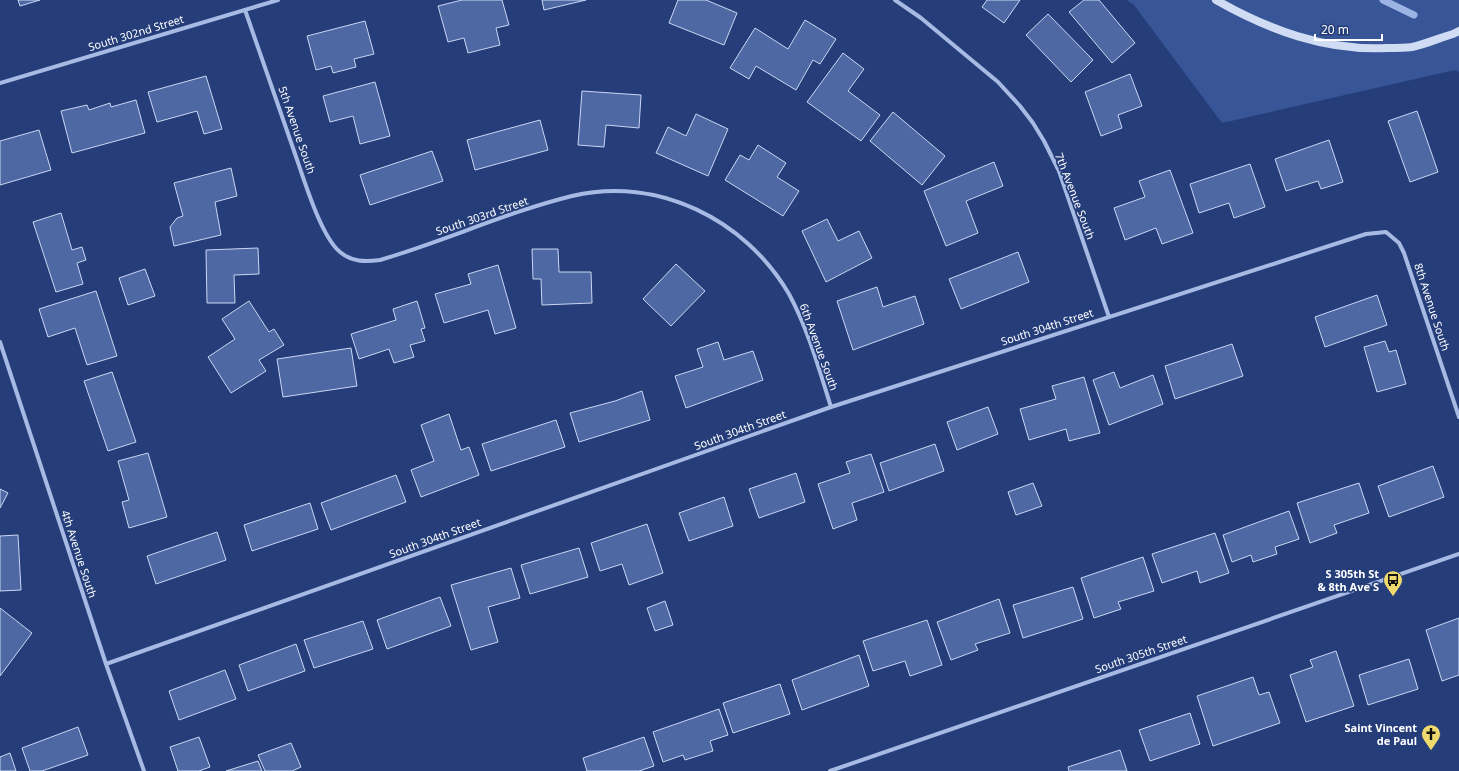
<svg xmlns="http://www.w3.org/2000/svg" width="1459" height="771" viewBox="0 0 1459 771" font-family="'Noto Sans',sans-serif">
<rect width="100%" height="100%" fill="#253e7a"/>
<!-- green -->
<path fill="#385697" d="M1127,0H1459V72L1455,70L1222,123L1134,5Z"/>
<g fill="none" stroke-linecap="round" stroke-linejoin="round">
<!-- stream -->
<path stroke="#9cb4e5" stroke-width="7" d="M1383,0L1414,15"/>
</g>
<!-- building -->
<path fill="#4d68a3" stroke="#cad7f3" d="M18,0H40L20,6Z
M462,0H502L509,25L496,28L500,45L468,53L464,38L448,42L438,6Z
M542,0H586L544,10Z
M678,0H706L737,13L724,45L669,23Z
M987,0H1020L1004,23L982,7Z
M1084,0H1099L1135,43L1112,63L1069,12Z
M1048,14L1093,60L1071,82L1026,35Z
M805,20L836,39L820,64L813,60L796,90L756,66L749,79L730,68L755,28L788,49Z
M365,21L374,54L354,59L356,67L333,73L331,66L316,70L307,36Z
M843,53L864,69L848,91L880,115L861,141L807,102Z
M1130,74L1142,106L1118,115L1122,128L1101,136L1085,92Z
M206,76L222,129L204,134L197,111L157,122L148,92Z
M375,82L390,136L360,144L353,116L330,122L323,96Z
M582,91L641,95L639,128L606,125L604,147L578,145Z
M136,100L145,133L72,153L61,111L87,105L89,110L110,103L111,107Z
M1417,111L1438,172L1410,182L1388,121Z
M893,112L945,156L922,185L870,141Z
M696,114L728,129L708,176L656,153L668,127L686,136Z
M540,120L548,150L475,170L467,140Z
M39,130L51,170L0,185V141Z
M1329,140L1343,182L1321,189L1318,181L1286,191L1275,159Z
M758,145L786,163L777,177L799,191L783,216L725,180L740,155L749,160Z
M432,151L443,181L370,205L360,175Z
M994,162L1003,186L966,201L978,233L946,246L924,191Z
M1250,164L1265,207L1234,218L1229,203L1199,213L1190,184Z
M231,168L237,196L215,202L221,235L174,246L170,227L177,218L183,216L174,183Z
M1170,170L1193,233L1162,244L1156,228L1125,240L1114,208L1145,197L1139,181Z
M61,213L72,250L82,247L86,260L77,263L83,284L56,292L33,222Z
M827,219L838,241L859,231L872,258L826,282L802,231Z
M258,248L259,274L234,275L235,303H207L206,250Z
M532,249H558L559,272H591L592,303L542,305L541,279H533Z
M1018,252L1029,282L961,309L949,279Z
M676,264L705,291L671,326L643,299Z
M498,265L516,328L495,334L488,310L444,323L435,294L471,284L468,274Z
M145,269L155,296L128,305L119,278Z
M877,287L883,307L915,296L924,324L853,350L837,301Z
M96,291L117,356L87,365L75,328L48,337L39,309Z
M1377,295L1387,325L1325,347L1315,317Z
M249,301L269,332L274,329L284,345L259,360L266,371L231,393L208,357L235,339L222,319Z
M417,301L425,328L421,329L425,341L410,345L414,357L394,363L389,349L359,359L351,334L396,320L393,309Z
M1385,341L1389,352L1396,350L1406,384L1377,392L1364,347Z
M718,342L724,360L753,351L763,380L686,408L675,376L703,367L697,349Z
M1232,344L1243,376L1175,399L1165,366Z
M351,348L357,386L283,397L277,359Z
M112,372L136,442L108,451L84,381Z
M1114,372L1120,388L1153,375L1163,404L1109,425L1093,380Z
M1084,377L1100,433L1069,441L1066,429L1029,440L1020,409L1056,399L1052,386Z
M642,391L650,420L579,442L570,413L615,401Z
M988,407L998,434L957,450L947,422Z
M449,414L461,450L469,447L479,475L421,497L411,470L434,461L421,425Z
M556,420L565,447L491,471L482,444Z
M935,444L944,471L889,491L880,463Z
M148,453L167,517L129,528L122,502L129,500L118,461Z
M871,454L884,492L852,503L857,520L833,529L818,484L850,473L846,462Z
M1433,466L1444,497L1389,517L1378,486Z
M796,473L805,502L759,518L749,489Z
M396,475L406,502L331,530L321,503Z
M1033,483L1042,506L1016,515L1008,492Z
M1359,483L1369,513L1334,525L1337,533L1310,543L1297,503Z
M0,489L8,493L0,508Z
M724,497L733,526L689,541L679,513Z
M310,503L318,529L252,551L244,525Z
M1289,511L1299,539L1275,547L1277,554L1253,562L1251,555L1232,562L1223,535Z
M647,524L663,573L629,585L622,564L600,571L591,543Z
M217,532L226,560L156,584L147,556Z
M1215,533L1229,573L1200,583L1197,571L1162,583L1152,554Z
M18,535L21,590L0,591V536Z
M579,548L588,577L530,594L521,565Z
M1143,557L1154,591L1118,602L1121,609L1094,618L1081,578Z
M511,568L520,598L488,607L498,642L471,650L451,585Z
M1073,587L1083,619L1023,638L1013,605Z
M440,597L451,626L387,649L377,620Z
M999,599L1010,633L975,644L978,650L951,660L937,622Z
M665,601L673,625L655,631L647,608Z
M0,608L32,633L0,676Z
M1459,618V675L1442,681L1426,630Z
M927,620L942,665L910,676L905,661L873,671L863,641Z
M363,621L373,649L314,668L304,640Z
M296,644L305,671L248,691L239,665Z
M1336,651L1354,706L1306,722L1290,675L1313,667L1310,660Z
M859,655L869,686L802,710L792,680Z
M1409,659L1418,689L1368,705L1359,675Z
M225,670L236,699L179,720L169,691Z
M1253,677L1259,695L1269,692L1280,723L1213,746L1197,696Z
M780,684L790,714L733,733L723,703Z
M719,709L728,735L710,741L713,751L685,760L683,755L663,762L653,732Z
M1190,713L1200,744L1150,761L1139,730Z
M78,727L88,755L42,771H30L22,748Z
M199,737L210,767L199,771H178L170,747Z
M644,737L654,766L639,771H587L583,758Z
M291,743L301,767L292,771H265L258,755Z
M1120,750L1127,771H1069L1068,767Z
M10,753L16,771H0V757Z
M258,761L262,771H226Z"/>
<g fill="none" stroke-linecap="round" stroke-linejoin="round">
<!-- minor -->
<path stroke="#a7bae4" stroke-width="4" d="M895,0L921,18L998,82L1020,106L1033,123L1044,141L1059,171L1109,317
M245,10C261,56 277,102 293,148C302,173 320,236 340,252C352,262 365,262 380,260C445,241 507,212 572,196C658,176 745,219 789,294C808,329 819,369 831,407
M0,83L278,0
M0,342L106,664L144,771
M106,664L831,407L1366,234L1386,232L1399,243L1404,253L1459,417
M830,771L1459,554"/>
<!-- secondary -->
<path stroke="#d0dbf4" stroke-width="8" d="M1216,0C1269,30 1325,51 1387,48C1395,48 1404,48 1412,47C1426,44 1439,38 1453,34L1459,31"/>
</g>
<!-- icons -->
<defs>
<symbol id="bus-pin" viewBox="-11 -11 22 30"><path d="M0 17L-7.5 6A9.5 9.5 0 1 1 7.5 6Z" fill="#eeda6c" stroke="#253e7a"/><path d="M-5-6H5V4H4V6H2V4H-2V6H-4V4H-5ZM-3.5-4V0h7V-4ZM-3.5 1.2v1.5H-2V1.2ZM2 1.2v1.5H3.5V1.2Z" fill="#111"/></symbol>
<symbol id="church-pin" viewBox="-11 -11 22 30"><path d="M0 17L-7.5 6A9.5 9.5 0 1 1 7.5 6Z" fill="#eeda6c" stroke="#253e7a"/><path d="M-1.2-6h2.4v3.5h3.3v2.4h-3.3V6h-2.4V-.1h-3.3v-2.4h3.3Z" fill="#111"/></symbol>
</defs>
<g fill-rule="evenodd">
<use href="#bus-pin" x="1382" y="569" width="22" height="30"/>
<use href="#church-pin" x="1420" y="723" width="22" height="30"/>
</g>
<g text-anchor="middle" stroke-width="3.5" stroke-linejoin="round" paint-order="stroke">
<!-- street labels -->
<g font-size="11" fill="#fff" stroke="#253e7a">
<text transform="translate(136 33) rotate(-17)" y="4">South 302nd Street</text>
<text transform="translate(297 130) rotate(71)" y="4">5th Avenue South</text>
<text transform="translate(1075 196) rotate(69)" y="4">7th Avenue South</text>
<text transform="translate(482 216) rotate(-19)" y="4">South 303rd Street</text>
<text transform="translate(1432 307) rotate(72)" y="4">8th Avenue South</text>
<text transform="translate(1047 327) rotate(-18)" y="4">South 304th Street</text>
<text transform="translate(819 347) rotate(70)" y="4">6th Avenue South</text>
<text transform="translate(740 430) rotate(-20)" y="4">South 304th Street</text>
<text transform="translate(435 538) rotate(-20)" y="4">South 304th Street</text>
<text transform="translate(79 554) rotate(72)" y="4">4th Avenue South</text>
<text transform="translate(1141 654) rotate(-19)" y="4">South 305th Street</text>
</g>
<!-- poi labels -->
<g font-size="11" font-weight="bold" fill="#fff" stroke="#253e7a" text-anchor="end">
<text x="1379" y="578">S 305th St<tspan x="1379" dy="13">&amp; 8th Ave S</tspan></text>
<text x="1417" y="732">Saint Vincent<tspan x="1417" dy="13">de Paul</tspan></text>
</g>
</g>
<!-- scale -->
<path d="M1315 34v6h67v-6" fill="none" stroke="#ffffff" stroke-width="2"/>
<text x="1321" y="34" font-size="12" fill="#ffffff" stroke="#253e7a" stroke-width="3" paint-order="stroke">20 m</text>
</svg>
